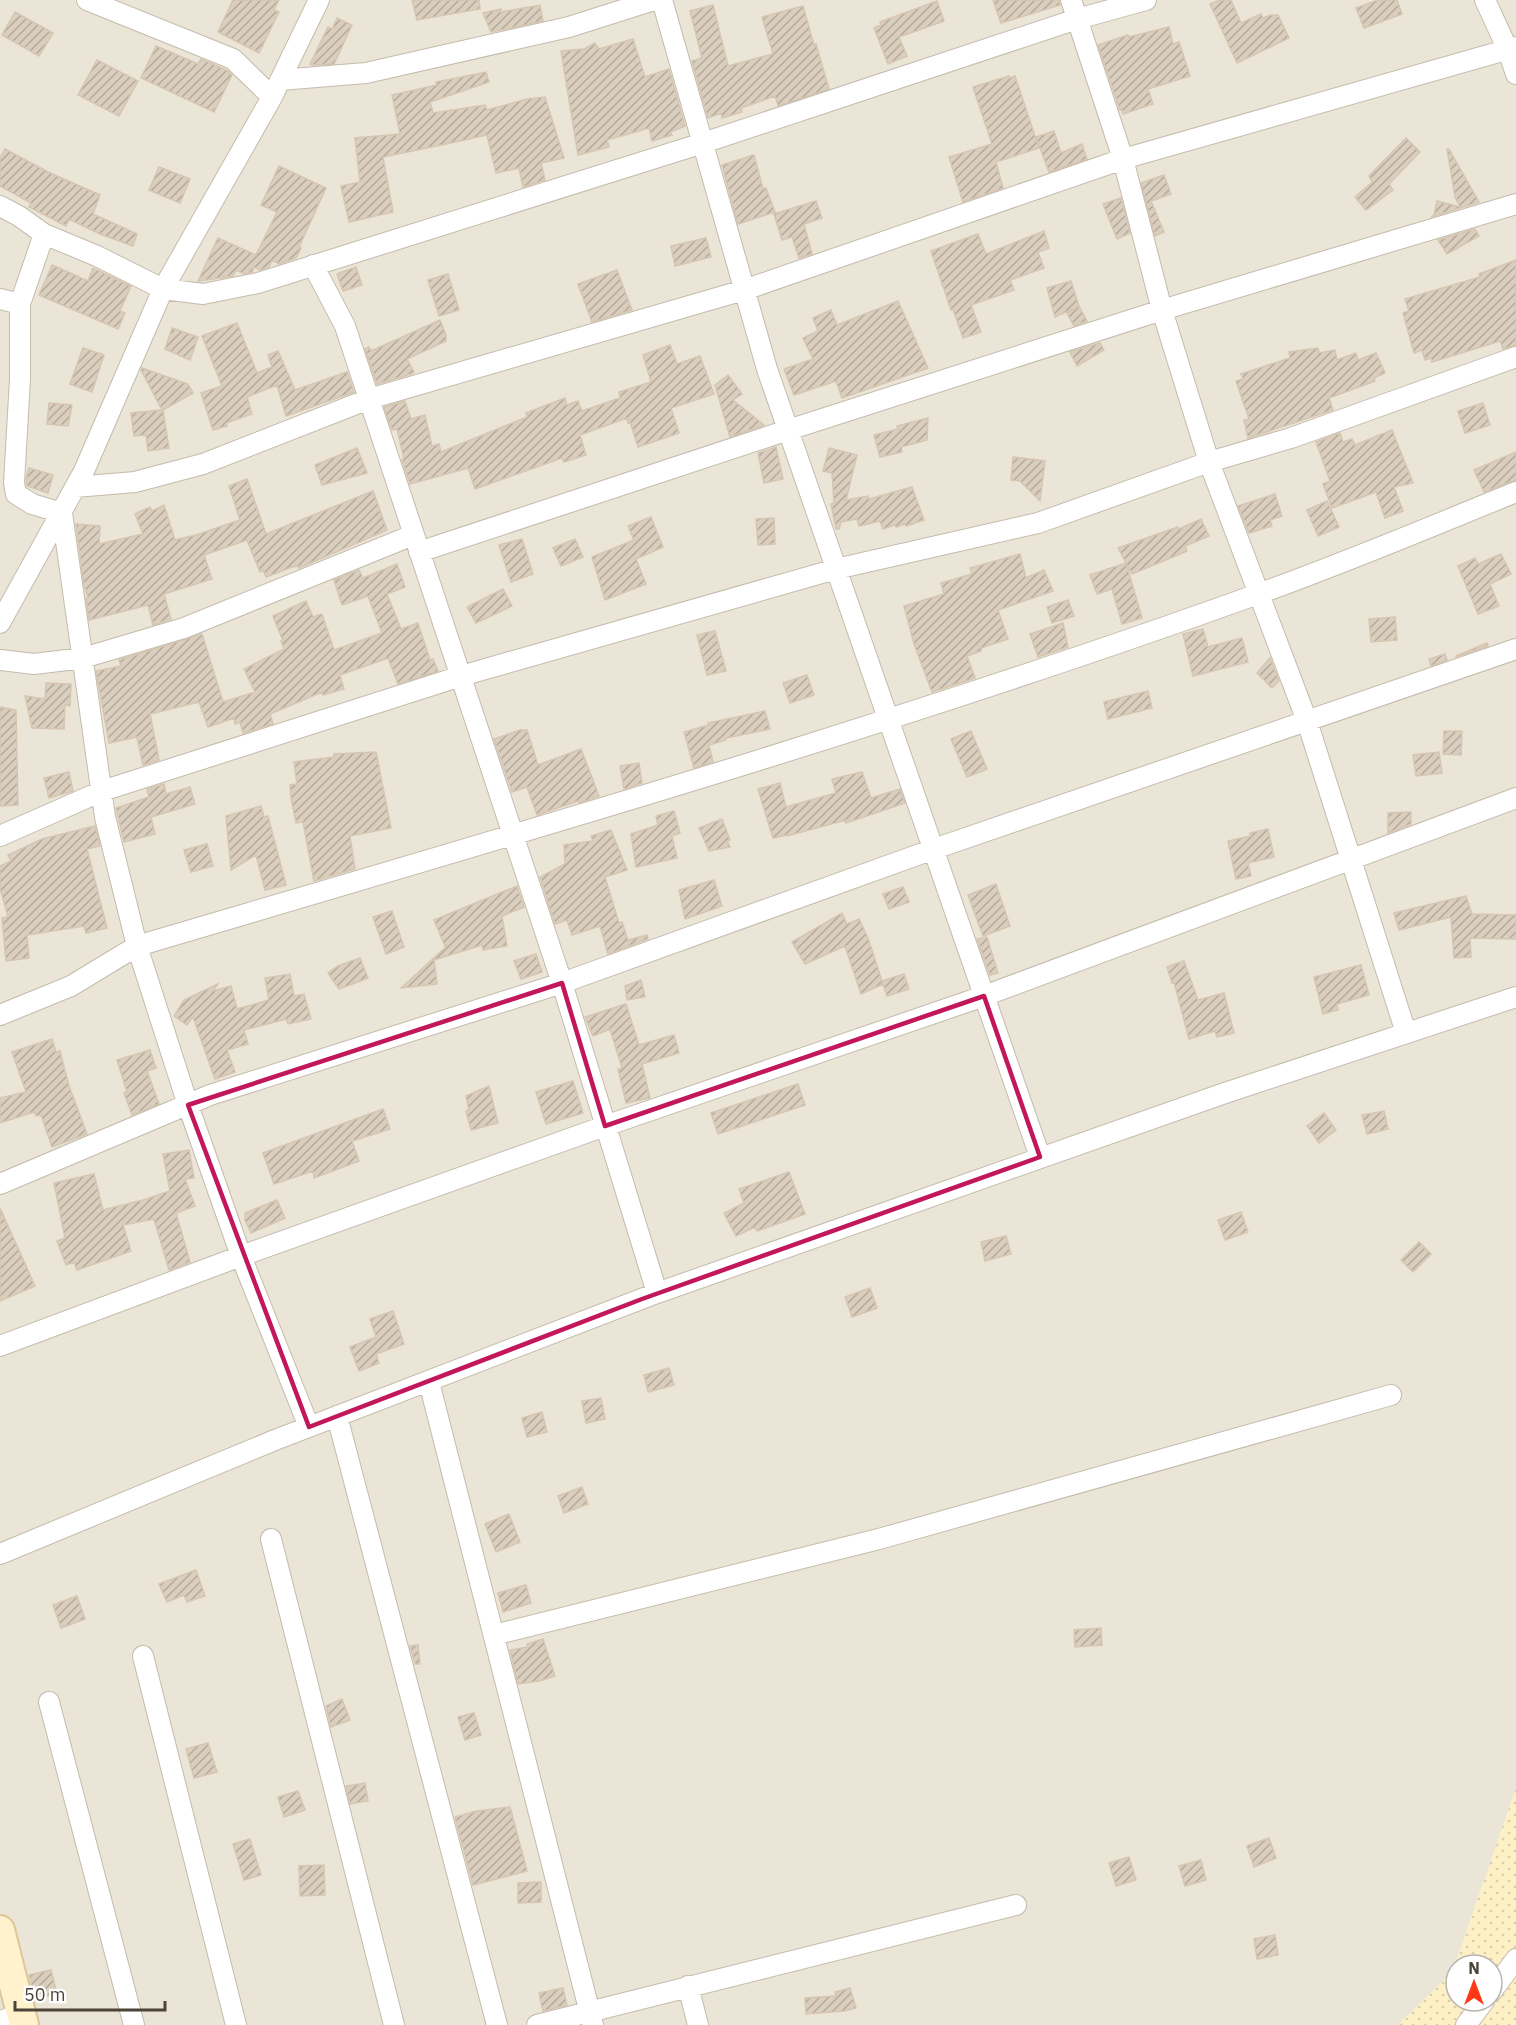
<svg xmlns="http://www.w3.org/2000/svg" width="1516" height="2025" viewBox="0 0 1516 2025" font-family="'IBM Plex Sans',sans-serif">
<defs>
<pattern id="sand-dots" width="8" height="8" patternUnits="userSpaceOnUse" patternTransform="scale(1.5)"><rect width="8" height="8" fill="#fdf0c4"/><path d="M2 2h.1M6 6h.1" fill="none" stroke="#dacfa9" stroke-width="1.8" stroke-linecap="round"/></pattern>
<pattern id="building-hatch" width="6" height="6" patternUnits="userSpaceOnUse" patternTransform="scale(1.5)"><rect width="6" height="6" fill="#dacfbf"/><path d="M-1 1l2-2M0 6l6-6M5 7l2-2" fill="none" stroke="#b3aa9c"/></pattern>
</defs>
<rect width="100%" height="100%" fill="#f7f3eb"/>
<!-- residential -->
<path fill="#ebe5d8" d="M0,0H1516V1788L1453,1971L1398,2025H0Z"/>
<!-- sand -->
<path fill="url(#sand-dots)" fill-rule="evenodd" d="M1516,1788V2025H1398L1453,1971ZM1456,1965H1492V2001H1456Z"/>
<!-- building -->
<path fill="url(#building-hatch)" stroke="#d6c6b1" stroke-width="1.5" d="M233,0H279L274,10L279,12L259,53L218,32Z
M412,0H479L480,9L417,20Z
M993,0H1059L1060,5L1001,23Z
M1220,0H1231L1241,23L1261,14L1263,18L1271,15H1278L1289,38L1237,63L1210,4Z
M1378,0H1397L1402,14L1364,28L1356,8Z
M937,1L944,21L899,37L907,56L888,64L874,28L881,25L880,22Z
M540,5L543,21L491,32L483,13L501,9V12Z
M713,5L728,66L773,54L762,17L803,6L814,45L816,44L829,89L778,106L775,96L741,108L742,112L722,118L721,113L708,118L692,61L702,58L690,11Z
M15,12L53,33L39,56L2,35Z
M337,18L352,25L334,64L313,65L310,64L328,27L332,29Z
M1169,27L1173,44L1179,42L1190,76L1148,89L1153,104L1123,114L1122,109L1120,110L1098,45L1128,35L1129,37Z
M633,39L645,77L669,69L685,126L670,132L672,135L652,141L649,128L607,140L609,147L578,155L561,51L584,49L595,43L599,49Z
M156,46L198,64L201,59L228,71L232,75L214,112L141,78Z
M97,60L138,81L119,116L78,95Z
M486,72L489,82L430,102L433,113L485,105L487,110L527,99L545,97L564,158L541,163L545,180L523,187L519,168L496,173L487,135L446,144L383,157L393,212L349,222L341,186L360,182L355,138L400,134L392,95L437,85L436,82Z
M1009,76L1010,78L1015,76L1039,148L996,162L1003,188L963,202L949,157L992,144L973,87Z
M1054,131L1061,153L1082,144L1087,159L1049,172L1036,137Z
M1406,138L1420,152L1389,184L1393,190L1366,210L1355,197L1372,182L1369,176Z
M5,149L48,172L100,195L93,214L137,234L133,246L100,234L69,219L66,226L29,207L31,203L0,186V158Z
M1447,149H1449L1479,202L1431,217L1434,215L1437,201L1460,207L1455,197Z
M754,155L763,189L766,188L775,212L738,224L722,165Z
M279,166L326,188L299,247L301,248L296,258L279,264L272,260L269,267L260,270L254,267L252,272L244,274L236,270L233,276L198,281L218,238L256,255L277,212L261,205Z
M159,167L190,179L180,203L149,190Z
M1164,175L1171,194L1151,201L1164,232L1155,236L1141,183Z
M1121,198L1130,233L1117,239L1103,204Z
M816,201L822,218L804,224L812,254L799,258L792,237L782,240L774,214Z
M1475,229L1479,236L1447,254L1438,240Z
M1044,231L1049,248L1038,252L1044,268L1010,280L1014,290L971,305L981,332L963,338L953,309L951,310L931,251L978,234L986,254Z
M706,238L711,257L675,266L671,246Z
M1516,260V345L1503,349L1500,341L1432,362L1431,358L1425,360L1422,350L1414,353L1403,313L1409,311L1405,299L1480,277L1479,274Z
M52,265L88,281L93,268L131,286L120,311L125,313L118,329L39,295Z
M356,267L362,285L343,291L337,274Z
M617,270L632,310L592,322L578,284Z
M448,274L459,310L439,316L428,280Z
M1071,281L1079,306L1055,317L1047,288Z
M898,301L928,368L842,398L836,381L794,395L784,369L813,359L803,338L818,331L813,318L831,310L837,325Z
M1079,306L1087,321L1074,326L1067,313Z
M440,320L446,335V341L407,359L414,372L411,374L377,384L365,349L369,347L371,351Z
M237,323L257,373L272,367L268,355L278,351L295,390L347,372L354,392L286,416L277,385L247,397L252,414L226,423L227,426L213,430L201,393L222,386L202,336Z
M172,328L198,337L190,360L165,349Z
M1100,343L1104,350L1077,366L1070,352Z
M670,345L677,364L700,356L714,394L671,408L679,433L638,447L630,422L628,423L627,418L580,435L586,455L564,462L562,458L475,489L468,468L410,484L402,460L404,459L397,429L392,430L384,407L405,401L411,419L425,415L432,446L439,444L441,452L527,417L526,413L565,398L567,405L578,401L582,411L620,398L619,392L651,382L643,355Z
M83,348L104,355L92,392L70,384Z
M1318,348L1319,353L1335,350L1337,360L1356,353L1358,360L1376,353L1385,373L1374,378L1375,381L1329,398L1333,410L1248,438L1244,420L1249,419L1236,381L1243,379L1241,374L1290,358L1289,352Z
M142,368L188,384L193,393L163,410L169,448L148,451L146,435L134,436L131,413L162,410L141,370Z
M728,375L742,394L733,400L764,425L730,437L715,385Z
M49,403L72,405L68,426L47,424Z
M1483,403L1490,425L1465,433L1458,411Z
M928,418L927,440L901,447L902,452L880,457L874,435L898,429L897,426Z
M1392,430L1413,483L1394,487L1403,511L1385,518L1376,492L1332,508L1323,484L1330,481L1316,442L1340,433L1343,442L1352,439L1355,445Z
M776,447L783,479L764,483L758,453Z
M357,448L367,473L322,485L315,465Z
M829,448L857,455L846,500L868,496L869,499L912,487L924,520L906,526L905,524L896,527L895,525L883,529L880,521L859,526L857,519L841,522L839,529H836L831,504L834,503L832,473L823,471Z
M1516,452V480L1484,492L1474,470Z
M1013,457L1045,461L1040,501L1020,481L1011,480Z
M29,468L53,475L48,493L27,486L26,479Z
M247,479L266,534L373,491L387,530L299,568L298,566L292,567L266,577L263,570L260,572L247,540L204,555L212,579L164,594L171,619L153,625L148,605L89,620L86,598H88L84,585L76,524L100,526L99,544L143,534L135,514L150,507L152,511L164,505L175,540L196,535L240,520L229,486Z
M1275,494L1282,516L1270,520L1272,526L1249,533L1238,506Z
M1327,501L1339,527L1318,536L1307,510Z
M651,517L663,547L636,559L646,584L605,600L592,557L634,540L628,526Z
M774,518L775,544L758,545L756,519Z
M1201,519L1209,536L1185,546L1187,551L1132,574L1118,548L1178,527L1179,529Z
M522,539L533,574L511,582L499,545Z
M575,539L583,557L561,566L553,548Z
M1020,554L1026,578L1044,570L1053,591L998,610L1008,639L981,648V651L967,656L975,678L932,692L914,644L904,606L944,594L941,583L972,574L970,568Z
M1501,554L1511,574L1490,584L1499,606L1478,614L1458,566L1475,558L1478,564Z
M1126,563L1142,618L1122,624L1112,589L1097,594L1090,575Z
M397,564L405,587L387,594L401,629L418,623L430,660L433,659L438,671L398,684L388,658L340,675L344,689L323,695L322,692L270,714L273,724L243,733L240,722L235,724L234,718L208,727L199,702L150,714L159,760L143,765L137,737L109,743L96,671L121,666L119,660L202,634L223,702L255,692L244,669L284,649L281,641H283L273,616L306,601L313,617L322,614L334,650L382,633L368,596L342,605L334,580L359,570L363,578Z
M503,589L512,606L476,623L467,607Z
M1068,600L1074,616L1052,623L1047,607Z
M1395,617L1397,640L1371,642L1369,619Z
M1063,623L1068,647L1038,657L1030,634Z
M1203,629L1208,647L1242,638L1248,662L1193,676L1183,634Z
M715,631L726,671L707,675L697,635Z
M1487,643L1488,646L1456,657V656Z
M1445,654L1447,660L1431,666L1429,659Z
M1270,658L1279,681L1272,688L1257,673Z
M807,675L814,695L790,703L783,683Z
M46,683L71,684L70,706L65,705L64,729L32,728L25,696L45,699Z
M1148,691L1152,708L1108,719L1104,702Z
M0,707L16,710L18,805L0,806Z
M765,711L770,729L726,738V740L709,745L713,762L694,768L684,732L709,725L708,723Z
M520,730H527L538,765L581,749L599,796L579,803L578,801L537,815L527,787L512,792L494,739Z
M971,731L987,769L967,777L951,739Z
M1444,731H1462L1461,755L1443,754Z
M376,752L391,828L350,836L355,869L314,881L303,822L296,823L291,798L290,785L297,784L294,762L334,757V754Z
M1439,752L1442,773L1416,776L1413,755Z
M639,763L642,783L624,789L620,766Z
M69,772L73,791L49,798L44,778Z
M862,772L871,798L900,789L905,803L846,823V820L787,836V835L773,838L758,789L780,783L786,807L836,793L832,779Z
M164,784L166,794L190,787L195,804L151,817L155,834L124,842L116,808L149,797L147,789Z
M261,806L264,817L268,816L286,885L265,890L256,855L231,870L226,816Z
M674,811L680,833L672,836L677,858L636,867L631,834L658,825L656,816Z
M1411,812V824L1388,833V813Z
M722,819L730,840L727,841L730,847L709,851L699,828Z
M95,826L100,846L87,849L107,928L86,933L84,926L27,935L29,958L6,961L2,918L8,917L0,888V866L11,861L8,855L42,839Z
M1268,829L1274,857L1248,863L1251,876L1236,879L1228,841L1251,836L1250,833Z
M611,830L627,870L605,877L619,923L622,922L628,940L647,935L648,939L608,954L600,926L572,935L567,920L555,924L540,877L565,864L564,845L593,841L591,836Z
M207,844L213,866L191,872L184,850Z
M714,880L722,906L685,919L679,890Z
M996,884L1010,926L983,936L968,895Z
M517,886L524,907L502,916L507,946L483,950L482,945L434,960L437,984L401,988L448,945L445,946L434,920Z
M903,887L909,902L889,909L883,894Z
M1466,896L1472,914L1516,915V939L1470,938L1471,957L1454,958L1451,917L1399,930L1394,913Z
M392,911L404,947L386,954L373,917Z
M842,913L847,924L859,919L868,938L883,984L861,994L845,946L805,964L792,942Z
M987,937L998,973L990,975L977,939Z
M536,954L542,972L521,979L514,961Z
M360,958L368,978L339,989L328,973L338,966Z
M1184,961L1198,1000L1224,993L1234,1033L1217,1037L1215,1031L1189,1039L1174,982L1172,983L1167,967Z
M1361,965L1369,995L1337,1004L1338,1010L1323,1014L1314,977Z
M290,974L294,996L304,994L311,1019L288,1024L286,1019L244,1030L248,1044L227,1050L235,1072L215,1079L193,1017L187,1025L174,1016L184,1000L218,984L213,991L231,986L237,1009L269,1000L265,978Z
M904,974L909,989L887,996L882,981Z
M641,980L645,997L627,1000L625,986Z
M626,1004L639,1045L674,1035L679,1053L642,1064L650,1098L626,1103L618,1069L622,1068L610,1029L593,1036L585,1017Z
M52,1039L56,1052L60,1051L69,1086L87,1134L52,1147L41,1115L36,1116L34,1112L0,1123V1098L26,1092L12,1052Z
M150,1050L156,1068L147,1071L159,1104L132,1115L124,1093L127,1092L117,1060Z
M573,1081L583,1113L546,1124L536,1092Z
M798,1084L805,1105L718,1134L711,1113Z
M489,1086L498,1123L471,1130L466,1111L469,1110L466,1096Z
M383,1109L390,1129L352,1141L359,1161L314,1178L313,1171L274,1184L263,1153Z
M1384,1111L1388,1129L1367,1134L1362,1115Z
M1324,1113L1336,1130L1319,1143L1307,1126Z
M189,1150L194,1178L185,1179L195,1206L176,1213L190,1262L169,1270L154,1219L123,1225L131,1251L77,1270L74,1262L66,1265L57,1241L65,1238L54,1183L94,1174L103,1210L143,1200L170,1191L163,1154Z
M789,1172L805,1214L757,1231L755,1227L736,1236L724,1213L744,1203L739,1189Z
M277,1200L285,1218L251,1233L245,1220V1213Z
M0,1208L35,1286L0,1301Z
M1241,1212L1248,1232L1225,1240L1218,1220Z
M1006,1236L1011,1254L985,1261L981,1242Z
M1419,1242L1431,1254L1413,1272L1401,1260Z
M870,1288L877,1308L852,1317L845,1297Z
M393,1311L404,1344L376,1354L379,1363L359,1371L350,1347L376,1337L370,1319Z
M669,1368L674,1385L648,1392L644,1375Z
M601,1398L605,1419L586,1423L582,1401Z
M542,1412L547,1432L527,1437L522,1418Z
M582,1487L588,1504L564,1513L558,1496Z
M509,1514L520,1542L496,1552L485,1524Z
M196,1570L205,1596L187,1602L184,1595L167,1602L159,1584Z
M526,1585L531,1603L503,1612L498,1593Z
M77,1596L85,1619L61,1628L53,1605Z
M1101,1628L1102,1645L1075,1647L1074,1630Z
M543,1639L555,1676L539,1681L518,1684L510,1650L528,1647L527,1644Z
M418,1645L420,1664H415L410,1646Z
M342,1699L350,1720L331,1727L326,1706Z
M474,1713L481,1735L465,1740L458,1717Z
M208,1743L217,1772L194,1778L186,1749Z
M365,1783L368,1801L350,1804L346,1786Z
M298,1791L305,1810L284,1817L278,1797Z
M510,1807L527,1871L473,1885L455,1817L477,1811Z
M1269,1838L1276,1858L1254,1867L1247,1846Z
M250,1839L261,1875L244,1880L233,1844Z
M1129,1857L1136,1880L1116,1886L1109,1863Z
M1201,1860L1206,1880L1185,1886L1179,1866Z
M324,1865L325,1895L300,1896L299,1866Z
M541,1882V1902L518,1903V1883Z
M1275,1935L1278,1955L1257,1959L1254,1939Z
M51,1970L57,1994L35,1999L29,1975Z
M563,1988L567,2005L543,2011L539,1993Z
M850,1988L856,2008L844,2011L806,2014L805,1998L836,1996L835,1992Z"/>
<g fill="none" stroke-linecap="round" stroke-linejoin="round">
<defs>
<path id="street" d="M87,0L233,59L272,97
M662,0L767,369L1040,1157
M1071,0L1123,159L1516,47
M1485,0L1508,50L1516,74
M280,80L366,73L569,27L654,0
M0,206L19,216L44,234L97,256L163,289L203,294L258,283L703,143L1077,19L1146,0
M44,234L20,304V379L14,483L16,494L32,504L62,513L105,817L137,946C513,835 889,727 1258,594C1345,563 1430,527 1516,492
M313,265L345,326L562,983L657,1293
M0,299L20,304
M75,487L135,482L203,464L369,399L744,290L1123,159L1162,310L1209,462L1307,721L1406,1033
M419,552L788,430L1162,310L1516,204
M0,623L84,471L163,289L272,97L319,0
M0,660L34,664L83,658L184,628L413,535
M0,836L102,791L461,676L836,569L1038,523L1209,462L1291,438L1516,357
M0,1015L71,986L137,946L188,1105L241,1256L309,1427
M0,1184L210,1095L562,983L934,849L1516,649
M0,1346L241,1256L605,1126L984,996L1516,798
M429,1382L593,2025
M337,1416L497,2025
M271,1539L394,2025
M0,1554L275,1440L657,1293L1225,1093L1516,997
M494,1635L879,1539L1391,1395
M143,1656L236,2025
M49,1702L134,2025
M688,1986L698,2025
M1492,1991L1516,1959
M0,2021L21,2014
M537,2025L1016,1905
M1466,2025L1484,2001"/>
<path id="secondary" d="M0,1930L24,2025"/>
</defs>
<!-- street casing -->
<use href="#street" stroke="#c4bbac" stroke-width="22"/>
<!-- secondary casing -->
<use href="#secondary" stroke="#dcc896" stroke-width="32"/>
<!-- street -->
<use href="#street" stroke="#fff" stroke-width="20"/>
<!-- secondary -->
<use href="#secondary" stroke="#fff2cc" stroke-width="28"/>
</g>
<!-- marked area -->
<path fill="none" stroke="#c2185b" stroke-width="4.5" stroke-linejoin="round" d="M562,983L605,1126L984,996L1040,1157L642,1299L309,1427L188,1105Z"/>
<!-- north arrow -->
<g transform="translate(1474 1983)"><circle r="28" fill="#ffffff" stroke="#b7b4af" stroke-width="1.5"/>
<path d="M0-4.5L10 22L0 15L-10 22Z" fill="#ff3719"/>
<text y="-9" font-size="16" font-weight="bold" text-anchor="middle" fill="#4c4437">N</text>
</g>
<!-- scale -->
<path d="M15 2001v9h150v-9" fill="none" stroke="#4c4437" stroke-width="3"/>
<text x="24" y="2001" font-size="18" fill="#4c4437" stroke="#ffffff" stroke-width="4.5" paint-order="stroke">50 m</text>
</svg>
